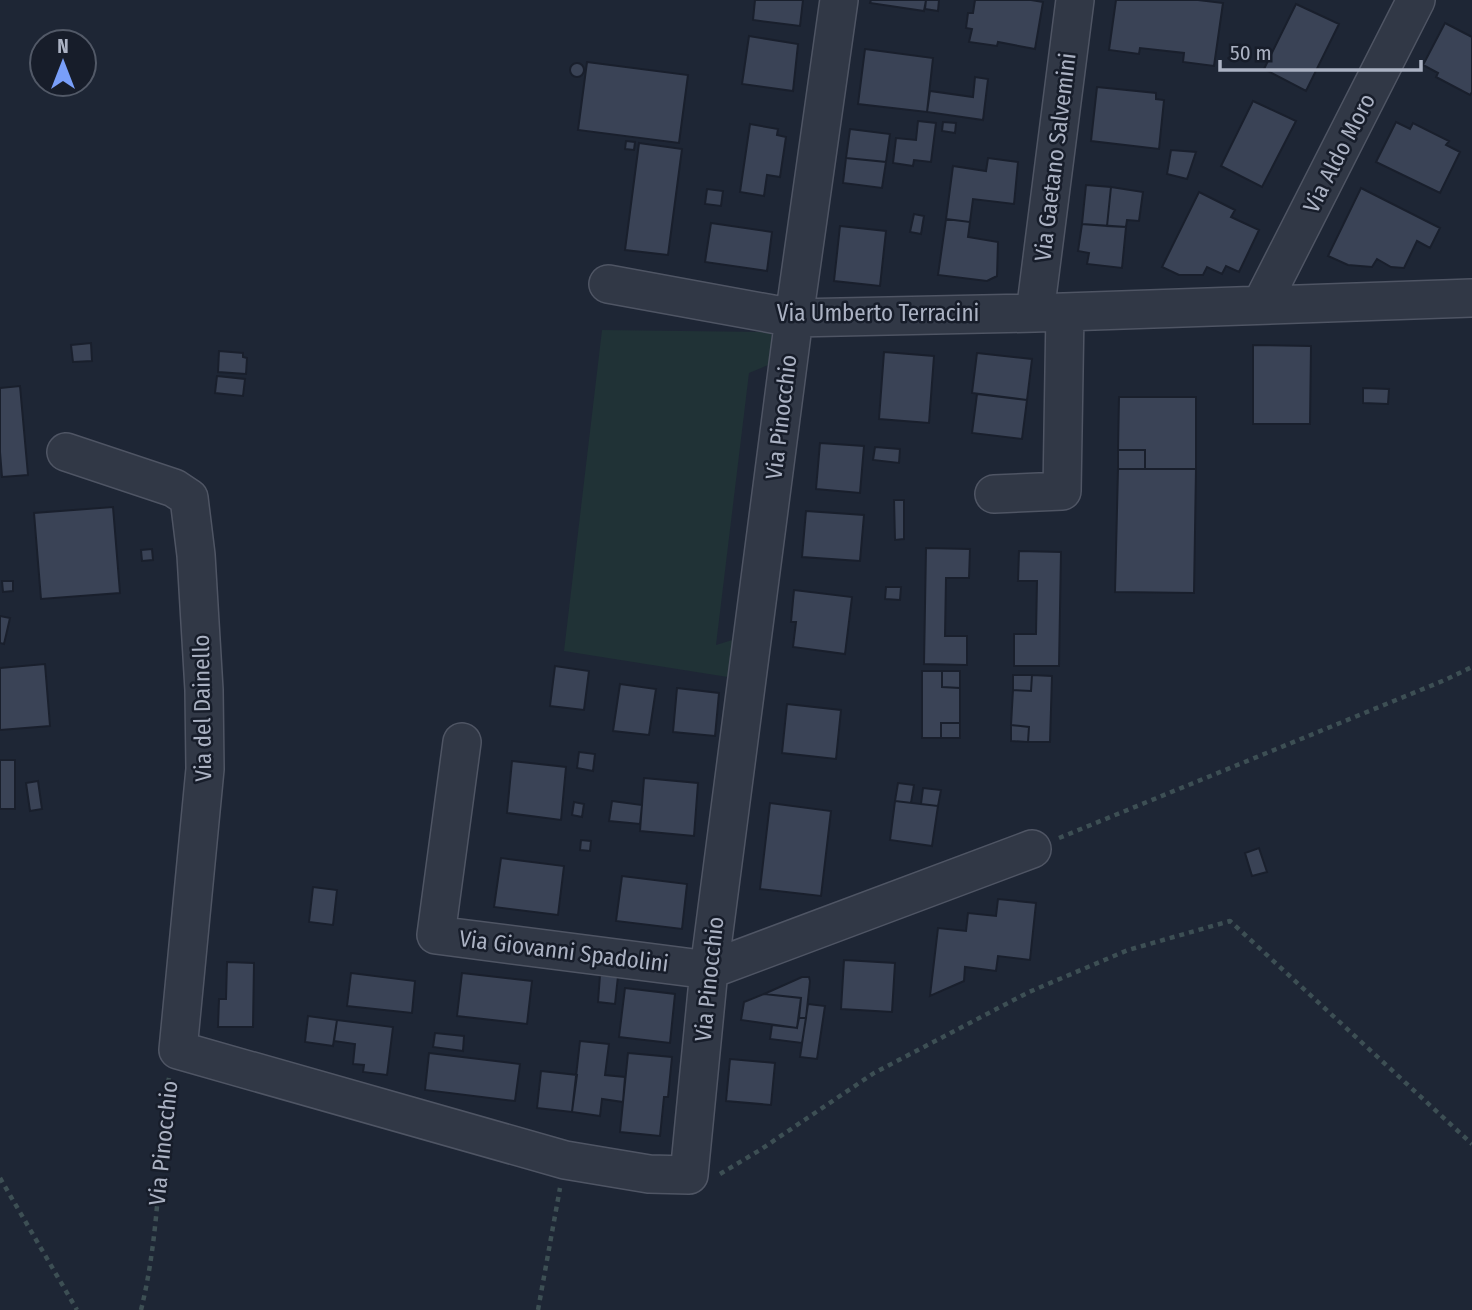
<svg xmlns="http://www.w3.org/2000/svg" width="1472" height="1310" viewBox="0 0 1472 1310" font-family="'Fira Sans Condensed',sans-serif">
<rect width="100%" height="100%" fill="#1e2635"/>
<!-- green -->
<path fill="#203236" d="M602,330L771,332L773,363L749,373L716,645L739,638L734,678L564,651Z"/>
<!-- building -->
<path fill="#3a4356" stroke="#191f2c" stroke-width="2" d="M755,0H803L800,26L753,20Z
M871,0H926L924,11L870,3Z
M926,0H939L938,11L925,9Z
M975,0H1031L1043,2L1035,49L998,42L997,46L969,42L972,29L966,28L968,13H973Z
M1116,0H1198L1223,3L1214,66L1183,62L1184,53L1140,48L1139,54L1109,50Z
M1296,4L1339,24L1306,91L1264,69Z
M1445,23L1472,37V92L1470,95L1436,77L1438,73L1423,65Z
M749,36L798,44L793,91L742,84Z
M865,49L933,58L927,112L858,104Z
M587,62L688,75L679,143L578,130Z
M570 70a7 7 0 1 1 14 0a7 7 0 1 1-14 0Z
M975,77L988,79L983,120L927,112L930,91L973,97Z
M1097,87L1156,93V99L1164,100L1159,149L1091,141Z
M1253,101L1296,121L1262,187L1221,166Z
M918,121L936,123L931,162L914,160L913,166L893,163L896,138L916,140Z
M943,122L956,123L955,133L942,131Z
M1396,122L1410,129L1413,123L1449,141L1446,145L1460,152L1440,193L1376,162Z
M750,124L778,129L777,135L786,137L780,177L767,175L764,196L740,192Z
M850,129L890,134L886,162L846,158Z
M626,141L635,142L634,150L625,149Z
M639,143L682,149L668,255L625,250Z
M1171,150L1196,152L1187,179L1167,174Z
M846,158L886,162L882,188L843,183Z
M988,158L1018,162L1014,204L973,199L970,222L946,219L953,166L986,171Z
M1086,185L1111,187L1107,226L1082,224Z
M1111,187L1143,192L1139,221L1127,220L1126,227L1107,226Z
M1361,188L1440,228L1430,248L1417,241L1404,268L1391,267L1377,259L1372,267L1348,265L1328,256Z
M707,189L723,191L721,206L705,204Z
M1199,192L1235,210L1231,217L1259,230L1239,272L1226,266L1222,274L1207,267L1203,275H1179L1162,267Z
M914,214L924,216L921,234L910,232Z
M946,219L970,222L968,237L998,242L997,276L987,281L938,275Z
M711,223L772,232L767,271L705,262Z
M1082,224L1126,227L1122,268L1087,264L1089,253L1078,251Z
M840,226L886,231L880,286L834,281Z
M91,343L92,361L73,362L71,345Z
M1253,345L1311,346L1310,424H1253Z
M219,351L243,353V357L247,358L246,374L218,372Z
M884,352L934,356L929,423L879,419Z
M977,353L1032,359L1027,400L972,393Z
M217,376L245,379L243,396L215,393Z
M20,386L28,475L2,477L0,452V388Z
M1363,388L1389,389L1388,404L1363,403Z
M977,394L1027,400L1022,439L972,433Z
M1119,397H1196V469H1145V450H1118Z
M820,443L864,446L860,493L816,489Z
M875,447L900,449L899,463L873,460Z
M1118,450H1145V469H1118Z
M1118,469H1196L1194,593L1115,592Z
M894,500H904V539L895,540Z
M113,507L120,593L41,599L34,513Z
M806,511L864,515L860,561L802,557Z
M926,548L970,549L969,578H946L945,636H967V665L924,664Z
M152,549L153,560L142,561L141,550Z
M1019,551L1061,552L1059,666H1014V634H1036L1037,581H1018Z
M2,581H13V591L3,592Z
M886,587H901L900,600L885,599Z
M794,590L852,597L845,654L793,647L796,622H791Z
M0,616L10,618L4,644L0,643Z
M45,664L50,726L0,730V668Z
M555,666L589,671L584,710L550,706Z
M922,671H942V687L960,688V723H941V738H922Z
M942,671H960V688L942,687Z
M1013,675H1032L1031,691L1013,690Z
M1032,675L1052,676L1050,742H1028L1029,727L1011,725L1013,690L1031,691Z
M620,684L656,689L649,735L613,731Z
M677,688L719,693L715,736L673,732Z
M787,704L841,710L836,759L782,753Z
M941,723H960V738H941Z
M1011,725L1029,727L1028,742L1011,741Z
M579,752L595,754L593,771L577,768Z
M0,760H15V809H0Z
M512,761L566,767L561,820L507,813Z
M644,778L698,783L694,836L640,831Z
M38,781L42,809L30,811L26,783Z
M898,783L914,785L911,803L895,801Z
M923,788L941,790L938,806L921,804Z
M612,801L642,805L640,824L609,821Z
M895,801L938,806L932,846L890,840Z
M574,802L584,804L582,817L572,815Z
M770,803L831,811L821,896L760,889Z
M581,840L591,841L590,851L580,850Z
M1259,848L1267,872L1252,876L1245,853Z
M501,858L564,866L558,915L494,907Z
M622,876L687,884L682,929L616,921Z
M313,887L337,890L333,925L309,922Z
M998,899L1036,903L1030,960L998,956L996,971L965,967L964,981L930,996L938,928L966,931L968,913L996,916Z
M844,960L895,963L892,1012L841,1009Z
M227,962L254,963L253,1027H218L219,999H226Z
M351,973L415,981L412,1013L347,1006Z
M462,973L532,981L527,1024L457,1016Z
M600,975L618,976L615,1004L598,1002Z
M802,977H809L810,981L806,1018H799L801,998L764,994Z
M625,988L675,994L670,1043L619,1037Z
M764,994L801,998L797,1028L741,1020L744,1002Z
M808,1004L825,1006L817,1059L800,1057Z
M308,1016L337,1020L333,1046L305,1042Z
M799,1018H806L802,1043L770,1039L772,1025L797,1028Z
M337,1020L393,1027L387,1075L363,1072L364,1065L353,1064L355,1044L334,1041Z
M435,1033L464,1036L463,1051L433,1047Z
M580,1041L609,1044L605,1075L625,1077L623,1102L602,1099L600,1116L572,1112Z
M429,1053L520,1064L515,1101L425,1090Z
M628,1053L672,1057L668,1097H664L660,1136L620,1132Z
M730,1059L775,1063L771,1105L726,1101Z
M541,1071L577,1075L572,1112L537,1108Z"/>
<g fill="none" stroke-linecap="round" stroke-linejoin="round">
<defs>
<path id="minor" d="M608,284L794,318L1035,313L1472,298
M1261,305L1416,0
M1035,313L1075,0
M66,452L174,488L189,498L196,555L204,690L205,769L178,1050L565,1160L649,1174L689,1175L709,970L794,318L839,0
M994,494L1062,491L1065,312
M462,742L436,935L709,970L1032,849"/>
</defs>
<!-- minor casing -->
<use href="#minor" stroke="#4f5564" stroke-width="40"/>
<!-- path -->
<path stroke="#3d4f54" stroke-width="4.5" stroke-dasharray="5 5" stroke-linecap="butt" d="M1059,838L1445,680L1472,667
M720,1174L760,1150L874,1073L1029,992L1128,950L1230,921L1472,1144
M0,1178L77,1310
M141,1310C158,1241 159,1169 165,1099L169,1078
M538,1310L560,1188"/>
<!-- minor -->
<use href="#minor" stroke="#313846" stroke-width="37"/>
</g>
<g text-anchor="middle" stroke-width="5" stroke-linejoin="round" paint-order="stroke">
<!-- street labels -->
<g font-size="23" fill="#abb2c3" stroke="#171d2a">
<text transform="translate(1339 153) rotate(-63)" y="8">Via Aldo Moro</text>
<text transform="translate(1055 157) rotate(-83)" y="8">Via Gaetano Salvemini</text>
<text x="878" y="321">Via Umberto Terracini</text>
<text transform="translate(781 417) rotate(-83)" y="8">Via Pinocchio</text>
<text transform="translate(202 708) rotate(-91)" y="8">Via del Dainello</text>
<text transform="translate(564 951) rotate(7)" y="8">Via Giovanni Spadolini</text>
<text transform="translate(709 979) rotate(-84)" y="8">Via Pinocchio</text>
<text transform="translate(163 1143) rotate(-84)" y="8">Via Pinocchio</text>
</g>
</g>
<!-- north arrow -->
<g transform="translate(63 63)"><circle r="33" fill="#171d2a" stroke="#525967" stroke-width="2"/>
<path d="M0-5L12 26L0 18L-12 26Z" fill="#799ffa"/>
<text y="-10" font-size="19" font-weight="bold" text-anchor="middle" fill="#abb2c3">N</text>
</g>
<!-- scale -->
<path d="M1220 60v10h201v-10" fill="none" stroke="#abb2c3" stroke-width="3.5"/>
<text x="1230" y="60" font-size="21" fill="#abb2c3" stroke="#171d2a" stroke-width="5" paint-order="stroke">50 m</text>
</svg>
